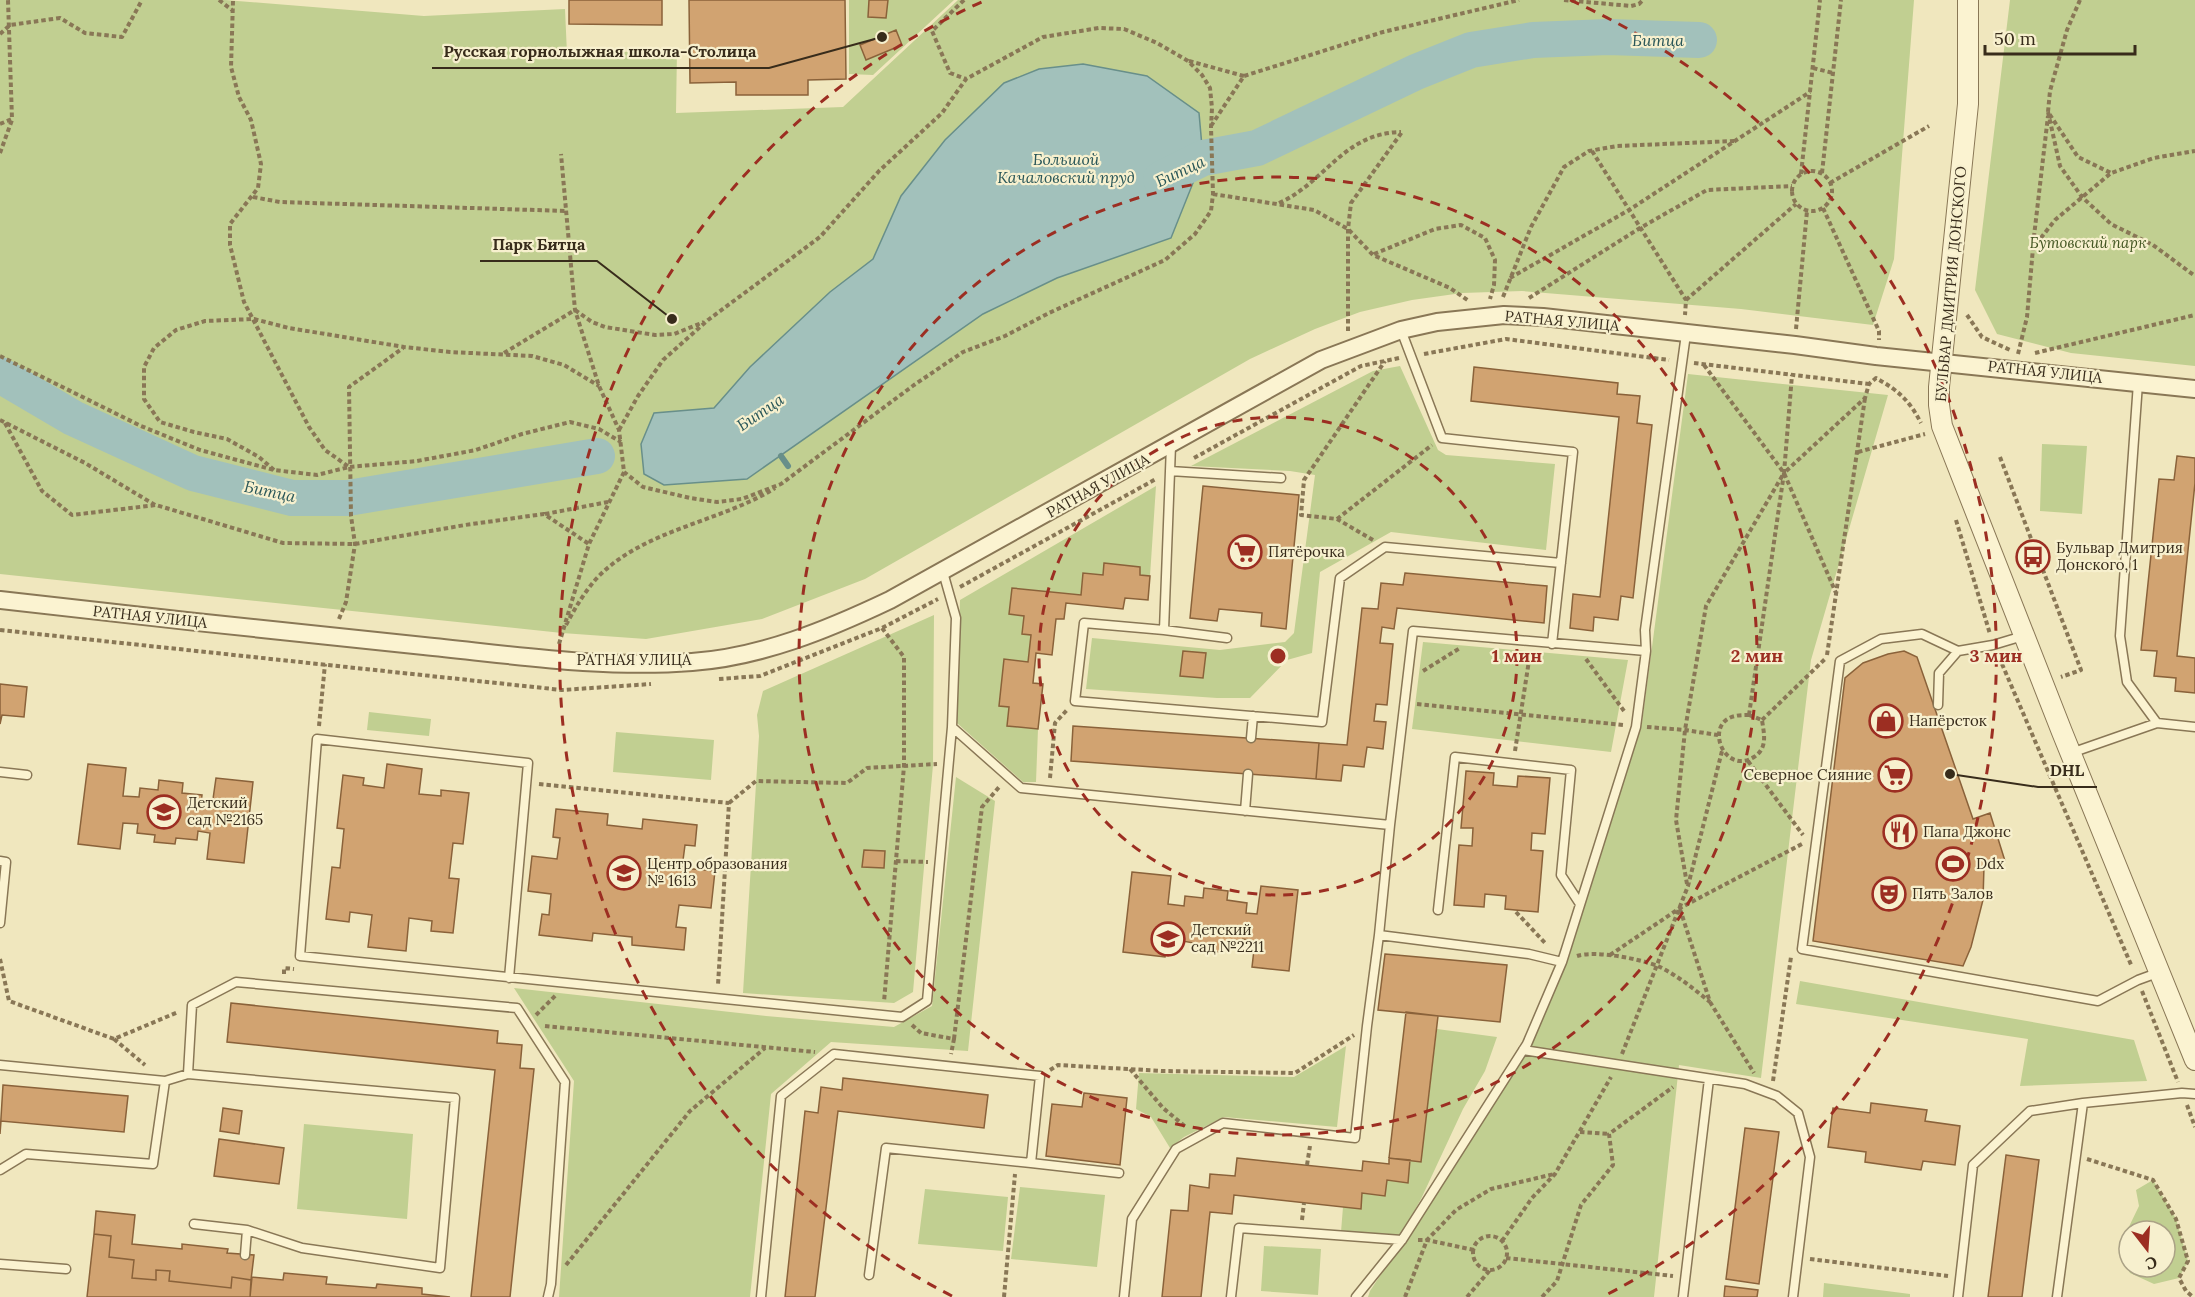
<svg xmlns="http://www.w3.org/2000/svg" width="2195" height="1297" viewBox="0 0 2195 1297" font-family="Lora,serif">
<rect width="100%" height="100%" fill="#f0e7be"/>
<!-- green -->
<path fill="#c1cf91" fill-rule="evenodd" d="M0,0H225L424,16L565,9L567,54L677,50L676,113L843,107L958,0H1914L1894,259L1873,325L1741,309L1522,291L1462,293L1412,300L1360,312L1315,329L1250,359L865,579L762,619L646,639L562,633L0,574Z
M849,0H954L873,75L849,74Z
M2010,0H2195V366L2071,353L1997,334L1975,290Z
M1400,366L1438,450L1446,455L1555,464L1546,550L1391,532L1320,572L1312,653L1287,660L1250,698H1217L1086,689L1092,638L1220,650L1285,642L1294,633L1315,475L1290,471L1191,466L1373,371Z
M1688,374L1888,395L1811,660L1761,1078L1679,1065L1654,1297H1368L1370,1291L1511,1077L1562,970L1642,723Z
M2042,444L2087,446L2082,514L2040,511Z
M1156,486L1150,576L1140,575V567L1105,563L1103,575L1083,573L1081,595L1012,588L1009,614L1024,616L1022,634L1031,635L1028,662L1004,660L999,706L1009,707L1007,726L1038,729L1036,782H1023L957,723L960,600Z
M934,615L933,765L913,992L894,1003L743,993L759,736L757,715L763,691Z
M1423,642L1628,660L1611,752L1412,729Z
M369,712L431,719L429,736L367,730Z
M616,732L714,740L711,780L613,772Z
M956,777L995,801L968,1051L831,1042L771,1094L750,1297H559L574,1081L514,988L766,1016L894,1027L932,1006Z
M1800,981L2134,1040L2147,1081L2020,1086L2028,1039L1796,1004Z
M1437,1029L1497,1037L1485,1071L1463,1109L1421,1199L1400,1236L1341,1232L1343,1207L1360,1209L1362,1193L1385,1196L1387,1180L1407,1183L1410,1160L1421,1161Z
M1346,1046L1337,1127L1224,1117L1184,1137L1170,1148L1151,1117L1136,1109L1139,1073L1294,1077Z
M304,1124L413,1134L407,1219L297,1209Z
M2153,1180L2176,1219L2188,1261L2179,1278L2154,1284L2130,1273L2120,1252L2123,1239L2139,1206L2136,1190ZM2129,1231H2165V1267H2129Z
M1020,1187L1105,1195L1097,1267L1011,1259Z
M925,1189L1008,1197L1003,1251L918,1244Z
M1264,1246L1321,1249L1318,1295L1261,1291Z
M1824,1283L1910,1294V1297H1823Z"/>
<!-- water -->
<path fill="#a2c1bb" stroke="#688f8a" stroke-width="1.5" d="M1083,64L1147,76L1199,113L1203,158L1171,238L1057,278L983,314L747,479L664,485L644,474L641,444L654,413L714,408L750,367L830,292L873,259L901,196L945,140L1004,83L1039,69Z"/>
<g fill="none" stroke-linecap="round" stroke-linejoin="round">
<!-- stream -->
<path stroke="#688f8a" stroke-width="6" d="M781,456L788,466"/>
<!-- river -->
<path stroke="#a2c1bb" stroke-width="36" d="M1161,179L1203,158L1257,148L1416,72L1471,50L1533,40L1608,37L1699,40
M0,375L73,418L193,473L292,498H348L597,456"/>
</g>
<!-- building -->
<path fill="#d1a371" stroke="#8a623a" stroke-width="1.5" d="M569,0H662V25L569,24Z
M689,0H845L846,79L808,80V95H736V82L690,83Z
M869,0H888L886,18L868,17Z
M896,30L902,45L866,60L860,45Z
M1474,367L1618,383L1617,394L1640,396L1637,423L1652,425L1633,598L1621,596L1618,620L1594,617L1593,631L1570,628L1573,594L1600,597L1619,417L1471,401Z
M2177,456L2195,458V483L2177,656L2195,658V693L2175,691L2176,678L2154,676L2157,651L2141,650L2159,479L2174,480Z
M1203,486L1299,495L1286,629L1261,626L1262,613L1219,609L1217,621L1190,618Z
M1104,563L1140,567V575L1150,576L1148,600L1125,598L1123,609L1066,603L1064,619H1056L1052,655L1036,653L1033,683L1043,684L1038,729L1007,726L1009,707L999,706L1004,659L1028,662L1031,635L1022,634L1024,616L1009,614L1012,588L1081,595L1083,573L1103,575Z
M1405,573L1547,586L1544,623L1397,608L1394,629L1382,627L1380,643L1393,644L1387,705L1376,704L1374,721L1386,722L1383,749L1367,747L1364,767L1343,765L1341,781L1316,779L1319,743L1347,745L1362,608L1378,609L1381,583L1403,585Z
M1183,651L1206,653L1203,678L1180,676Z
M1904,651L1917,657L1973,819L1990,813L2005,861L1984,866L1983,900L1971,947L1963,966L1813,941L1845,678L1863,663L1888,654Z
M0,684L27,687L24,717L2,715L0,724Z
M1073,726L1319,743L1316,779L1071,761Z
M88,764L126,768L123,796L139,797L140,788L158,790L159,780L183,783L182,793L202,795L201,804L212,806L216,778L253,782L244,863L207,859L210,833L198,831L197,840L176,838L175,844L154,842L155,835L137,833L138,824L123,823L120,849L78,844Z
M387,764L422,769L419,794L441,796V790L469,793L463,844L453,843L449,878L459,879L453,933L431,931L432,921L409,918L406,951L368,947L372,915L350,912L349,922L326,919L332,867L340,868L344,829L337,828L343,775L364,778L363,785L384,788Z
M1466,771L1494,773L1493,785L1517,787L1518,776L1550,778L1545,834L1532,833L1531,850L1543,851L1538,912L1505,909L1506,896L1485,894L1484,907L1454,905L1459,845L1472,846L1473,828H1461Z
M556,809L608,814L607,825L642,829L643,819L697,825L695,846L685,845L682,868L715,871L711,908L679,905L676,927L686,928L684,950L632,945V937L593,933L592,941L539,935L542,914L549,915L551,894L528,891L532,856L557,859L560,838L553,837Z
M864,850L885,851L884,868L862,867Z
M1132,872L1171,876L1168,904L1184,906L1185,896L1203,898L1204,888L1228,891L1227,900L1247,903L1246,913L1257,914L1261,886L1298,890L1289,971L1252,967L1255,941L1243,939L1242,948L1221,946L1220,952L1199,950L1200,944L1182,941L1183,933L1168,931L1165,957L1123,952Z
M1385,954L1507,965L1500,1022L1378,1010Z
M231,1003L498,1031L497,1043L522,1045L520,1068L534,1069L510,1297H471L495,1070L227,1042Z
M1406,1012L1438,1016L1421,1162L1389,1158Z
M843,1078L988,1095L984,1128L838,1111L815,1297H785L805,1111L818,1113L821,1087L842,1090Z
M3,1085L128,1096L124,1132L1,1121L0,1134Z
M1084,1093L1127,1098L1120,1165L1046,1156L1052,1104L1082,1107Z
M1871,1103L1927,1110L1925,1121L1960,1126L1955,1165L1923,1161L1921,1170L1865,1162L1866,1152L1828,1147L1833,1108L1870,1113Z
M223,1108L242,1111L239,1134L220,1131Z
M1745,1128L1779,1132L1759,1284L1726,1279Z
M219,1139L284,1148L279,1184L214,1176Z
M2006,1155L2039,1160L2022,1297H1988Z
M1237,1158L1362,1171L1363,1161L1389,1164V1158L1410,1160L1408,1183L1387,1180L1385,1196L1362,1193L1361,1209L1234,1195L1232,1214L1210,1212L1201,1297H1162L1171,1210L1188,1211L1190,1185L1209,1188L1210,1174L1235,1176Z
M96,1211L135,1215L132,1244L182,1249V1244L228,1249L227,1253L254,1255L251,1280L232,1277L231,1288L169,1281L170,1271L156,1270V1280L132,1278L134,1260L109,1257L111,1236L94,1234Z
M94,1234L111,1236L109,1257L134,1260L132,1278L156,1280V1270L170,1271L169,1281L231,1288L232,1277L251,1280L250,1297H87Z
M284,1273L327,1277L326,1284L376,1288L377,1284L422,1288V1294L450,1297H250L252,1277L283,1280Z
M1725,1286L1758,1290L1757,1297H1724Z"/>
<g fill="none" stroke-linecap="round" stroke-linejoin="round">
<defs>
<path id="service" d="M1401,330L1442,438L1573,452L1552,644
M2138,383L2120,636L2127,682L2157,723L2195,727
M1170,471L1281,478
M943,572L956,618L952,727L1021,788L1390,825L1379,935L1529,954L1562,962
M1164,630L1171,445
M1227,638L1164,630L1084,623L1075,701L1322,722L1340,578L1385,547L1561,563
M1958,651L1922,634L1881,639L1840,661L1802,949L2098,1001L2138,980L2160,972
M1938,705L1939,673L1958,651L1993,645L2023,636
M1251,738L1253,716
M2071,753L2157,723
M0,772L27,775
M1245,811L1248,774
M1390,825L1413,631L1646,651
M0,861L6,862L0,923
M1438,910L1455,757L1571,770L1561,875L1580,904
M509,978L528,763L317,739L300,956L902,1017L927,1001L952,727
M1523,1050L1745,1084L1777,1096L1798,1113L1810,1157L1793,1297
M0,1065L165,1081L153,1164L26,1154L0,1170
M165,1081L188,1074
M2083,1103L2182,1093L2195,1094
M1031,1163L1119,1173
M194,1224L247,1230L302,1248L440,1268L455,1098L188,1074L192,1005L236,982L517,1008L565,1082L551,1284L548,1297
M245,1255L247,1230
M0,1264L66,1269
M761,1297L781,1096L834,1054L1040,1076L1031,1163L886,1148L869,1275
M1124,1297L1132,1219L1176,1149L1223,1123L1355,1138L1367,1026L1379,935
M1231,1297L1239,1228L1402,1240
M1356,1297L1402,1240L1527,1044L1562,962L1636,727L1646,651L1645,630L1686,334
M1683,1297L1709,1079
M1958,1297L1973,1165L2030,1111L2083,1103L2057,1297"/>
<path id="minor" d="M0,600C141,616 283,632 424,646C513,655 603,669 692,662C761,657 827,630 890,600L1321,360L1401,330L1437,322L1504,315L1543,317L1795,345L1876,356L2195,389"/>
<path id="tertiary" d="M1968,0V104L1939,387V405L1942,426L2062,732L2195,1060"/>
</defs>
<!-- service casing -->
<use href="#service" stroke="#897756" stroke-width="11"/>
<!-- minor casing -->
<use href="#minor" stroke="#897756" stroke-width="20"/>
<!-- tertiary casing -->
<use href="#tertiary" stroke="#897756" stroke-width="22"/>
<!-- path -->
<path stroke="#897756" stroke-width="4" stroke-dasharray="4.5 3" stroke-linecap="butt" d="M219,0L232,10
M964,0L932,31L950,73L966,79
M1564,0L1631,6L1639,4L1643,0
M2080,0L2067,30L2050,91L2048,112L2078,157L2111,173
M233,1L231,67L239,97L251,120L261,164L258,188L230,224V245L244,302L309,427L325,450L349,467
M0,34L10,25L60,18L85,33L122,37L142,0
M1189,61L1244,76
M1813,68L1833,73
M2048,112L2060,166L2082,197L2111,224L2153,245L2195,276
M0,124L12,119L8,0
M1211,126L1244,76L1383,32L1519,0
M1592,151L1686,300L1685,315
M0,153L12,120
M1792 191a20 20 0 1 1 40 0a20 20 0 1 1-40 0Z
M1822,173L1841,0
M1801,174L1820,0
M1830,183L1929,126
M1213,194L1314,210L1348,229L1373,255L1450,288L1469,301
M253,197L280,202L566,211
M1279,203C1325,183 1343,133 1401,132
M1823,208L1879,331V340
M2033,245L2048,116
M1374,254L1435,229L1461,225L1485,238L1495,260L1494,285L1490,299
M1510,278L1629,210L1810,92
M1503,297L1531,227L1564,167L1589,151L1617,146L1734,141
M1529,298L1640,228L1707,190L1792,186
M1686,300L1796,204
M575,310L592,322L605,327L655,335L674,334L704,322
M1967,315L1982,337L2010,350
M1796,329L1807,211
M1348,331V229L1351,203L1402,132
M504,353L575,310
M2035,353L2195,315
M1424,354L1506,339L1669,360
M2018,354L2027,317L2033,248L2055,220L2111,173L2154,158L2195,151
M0,356L141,426L200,450L274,470L317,475L349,467L417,461L476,450L522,434L570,422L599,429L621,442
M1694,363L1869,384
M1704,365L1784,473L1836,593
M0,420L85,463L155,505
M5,423L42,491L72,515L156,505L283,543L355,544L465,525L544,514L589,544
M619,430L638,396L663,360L708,320L820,237L879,171L942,113L966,79L1043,37L1099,28L1124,29L1157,43L1188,61L1202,75L1210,88L1212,108L1211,127L1213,194L1211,211L1195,234L1165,260L1049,313L1005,336L963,352L914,385L781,484L742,499L717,502L690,498L643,487L624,472
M1858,452L1925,434
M2000,457L2081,670L2061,677
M1194,458L1361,366L1399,358
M274,470L259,457L227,439L194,432L160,422L144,399V367L154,348L176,330L205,321L254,319L289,328L404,347L450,352L532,356L564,365L599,386
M545,514L608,502
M1337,519L1432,445
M1956,520L1990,634
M1373,540L1337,519L1301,515L1304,480L1385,361
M960,587L1156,479
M339,619L346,602L355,544L351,516L349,387L403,348
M566,625C575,608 584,593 596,579C643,529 719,523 775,488
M882,628L904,657V766L884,1002
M0,630L562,690L651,684
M559,644L589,544L624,472L619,430L599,386L575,310L561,154
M1827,655L1865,398
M1999,657L2132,967
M1586,659L1624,711
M1423,671L1460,648
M719,679L760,676L882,628L938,599
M1417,704L1624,725
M1749,715L1784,473L1865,398L1869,384L1876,378C1899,391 1909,400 1921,423
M1749,715L1762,720C1764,734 1768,748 1754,757C1724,776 1703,723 1735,716C1739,715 1744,715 1749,715Z
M1762,720L1826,658
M319,726L325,664
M1647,727L1685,730L1718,735
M1515,751L1530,654
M1748,761L1803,835
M1050,778L1055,723L1067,710
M539,784L729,803L718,985
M729,803L756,781L847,783L867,768L937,764
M896,861L928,862
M1687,884L1676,820L1685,730L1706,606L1784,473L1792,375
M1680,909L1710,1002L1754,1073
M1516,912L1546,944
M1610,955L1680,908L1802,844
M1577,956C1595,950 1642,959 1660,967C1678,976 1694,989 1710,1002
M0,959L9,1001L114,1039L178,1012
M284,974V968L294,969
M2142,991L2178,1082
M536,1015L556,995
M912,1025L921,1033L954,1039L951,1054
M545,1026L815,1052
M114,1039L145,1065
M954,1039L982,807L1000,786
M1622,1054L1688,886L1722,751
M1130,1069L1163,1108L1187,1128
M1050,1070L1058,1065L1163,1071L1295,1073L1354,1035
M1773,1081L1791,957
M2187,1105L2195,1127
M1580,1132L1609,1134
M2087,1159L2153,1180L2176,1219L2188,1261L2179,1278L2186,1291L2193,1297
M1307,1165L1310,1146
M1302,1220L1304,1203
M1473 1253a17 17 0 1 1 34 0a17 17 0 1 1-34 0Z
M1418,1240H1427L1474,1250
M1502,1241L1532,1198L1555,1174L1611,1077
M1506,1258L1673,1276
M1810,1259L1948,1276
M566,1265L690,1111L765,1048
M1004,1297L1015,1174
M1405,1297L1427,1240L1456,1210L1491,1189L1554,1174
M1467,1297L1490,1270
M1542,1297L1557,1281L1581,1205L1613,1165L1609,1134L1673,1087"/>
<!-- service -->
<use href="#service" stroke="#fbf3d1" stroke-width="8"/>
<!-- minor -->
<use href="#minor" stroke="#fbf3d1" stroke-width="16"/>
<!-- tertiary -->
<use href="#tertiary" stroke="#fbf3d1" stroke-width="20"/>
</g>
<!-- distance rings -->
<g fill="none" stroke="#9c2e22" stroke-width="3" stroke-dasharray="10 8">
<circle cx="1278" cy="656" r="239"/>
<circle cx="1278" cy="656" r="479"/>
<path d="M952 1296A718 718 0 0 1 986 0M1570 0A718 718 0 0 1 1604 1296"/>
</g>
<!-- icons -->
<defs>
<symbol id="supermarket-ring" viewBox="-11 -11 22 22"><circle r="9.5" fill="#f7f0ce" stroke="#9c2e22" stroke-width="1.5"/><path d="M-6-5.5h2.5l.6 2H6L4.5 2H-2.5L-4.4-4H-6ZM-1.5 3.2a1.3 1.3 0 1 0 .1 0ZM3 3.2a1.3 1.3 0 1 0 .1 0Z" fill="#9c2e22"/></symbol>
<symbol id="bus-ring" viewBox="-11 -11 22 22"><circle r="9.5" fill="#f7f0ce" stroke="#9c2e22" stroke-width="1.5"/><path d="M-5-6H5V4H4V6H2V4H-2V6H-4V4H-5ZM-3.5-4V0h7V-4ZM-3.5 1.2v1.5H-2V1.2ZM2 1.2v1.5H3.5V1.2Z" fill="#9c2e22"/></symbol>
<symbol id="shop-ring" viewBox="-11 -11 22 22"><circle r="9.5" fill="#f7f0ce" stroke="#9c2e22" stroke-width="1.5"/><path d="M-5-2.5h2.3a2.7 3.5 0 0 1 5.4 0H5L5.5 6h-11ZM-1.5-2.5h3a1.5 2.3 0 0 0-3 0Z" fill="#9c2e22"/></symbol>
<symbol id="school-ring" viewBox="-11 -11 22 22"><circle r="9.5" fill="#f7f0ce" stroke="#9c2e22" stroke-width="1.5"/><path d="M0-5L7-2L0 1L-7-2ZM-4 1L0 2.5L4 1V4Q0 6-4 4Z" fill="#9c2e22"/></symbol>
<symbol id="restaurant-ring" viewBox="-11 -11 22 22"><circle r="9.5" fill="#f7f0ce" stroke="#9c2e22" stroke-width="1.5"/><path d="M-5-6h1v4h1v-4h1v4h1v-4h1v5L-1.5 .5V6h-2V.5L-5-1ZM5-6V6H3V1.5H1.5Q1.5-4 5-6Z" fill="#9c2e22"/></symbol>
<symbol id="stadium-ring" viewBox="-11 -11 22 22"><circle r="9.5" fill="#f7f0ce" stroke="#9c2e22" stroke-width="1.5"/><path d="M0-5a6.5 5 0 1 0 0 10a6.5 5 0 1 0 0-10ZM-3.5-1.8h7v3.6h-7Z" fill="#9c2e22"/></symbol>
<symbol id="theatre-ring" viewBox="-11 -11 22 22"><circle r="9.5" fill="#f7f0ce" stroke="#9c2e22" stroke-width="1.5"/><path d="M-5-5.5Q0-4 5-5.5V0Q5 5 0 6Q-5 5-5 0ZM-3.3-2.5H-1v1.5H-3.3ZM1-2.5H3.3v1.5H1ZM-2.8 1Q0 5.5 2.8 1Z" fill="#9c2e22"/></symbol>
</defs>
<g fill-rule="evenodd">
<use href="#supermarket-ring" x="1226" y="533" width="38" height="38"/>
<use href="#bus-ring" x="2014" y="538" width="38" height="38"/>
<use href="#shop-ring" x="1867" y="702" width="38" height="38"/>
<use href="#supermarket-ring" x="1876" y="756" width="38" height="38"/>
<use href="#school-ring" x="145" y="793" width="38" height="38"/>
<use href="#restaurant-ring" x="1881" y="813" width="38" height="38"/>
<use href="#stadium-ring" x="1934" y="845" width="38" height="38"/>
<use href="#school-ring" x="605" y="854" width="38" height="38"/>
<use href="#theatre-ring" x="1870" y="875" width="38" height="38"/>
<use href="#school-ring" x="1149" y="920" width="38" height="38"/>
</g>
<g text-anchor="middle" stroke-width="4.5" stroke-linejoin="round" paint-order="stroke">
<!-- park labels -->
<g font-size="15" font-style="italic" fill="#425521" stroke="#f7f0ce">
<text x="2088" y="248">Бутовский парк</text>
</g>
<!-- street labels -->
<g font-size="15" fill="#382c1b" stroke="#f7f0ce">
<text transform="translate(1951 284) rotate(-85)" y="5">БУЛЬВАР ДМИТРИЯ ДОНСКОГО</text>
<text transform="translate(1562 321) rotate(5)" y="5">РАТНАЯ УЛИЦА</text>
<text transform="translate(2045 372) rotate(6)" y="5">РАТНАЯ УЛИЦА</text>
<text transform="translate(1098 486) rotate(-29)" y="5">РАТНАЯ УЛИЦА</text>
<text transform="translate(150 617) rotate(6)" y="5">РАТНАЯ УЛИЦА</text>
<text x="634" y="665">РАТНАЯ УЛИЦА</text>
</g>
<!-- poi labels -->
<g font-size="15" fill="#382c1b" stroke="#f7f0ce" text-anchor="start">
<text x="2056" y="553">Бульвар Дмитрия<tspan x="2056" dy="17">Донского, 1</tspan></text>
<text x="1268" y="557">Пятёрочка</text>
<text x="1909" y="726">Напёрсток</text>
<text x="1872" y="780" text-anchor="end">Северное Сияние</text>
<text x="187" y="808">Детский<tspan x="187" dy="17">сад №2165</tspan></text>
<text x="1923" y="837">Папа Джонс</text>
<text x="647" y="869">Центр образования<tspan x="647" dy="17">№ 1613</tspan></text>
<text x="1976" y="869">Ddx</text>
<text x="1912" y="899">Пять Залов</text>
<text x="1191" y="935">Детский<tspan x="1191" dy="17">сад №2211</tspan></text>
</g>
<!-- water labels -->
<g font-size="16" font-style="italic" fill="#295658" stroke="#f7f0ce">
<text x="1658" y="46">Битца</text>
<text x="1066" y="165">Большой<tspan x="1066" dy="18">Качаловский пруд</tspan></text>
<text transform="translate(1180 171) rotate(-25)" y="6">Битца</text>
<text transform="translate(760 412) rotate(-34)" y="6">Битца</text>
<text transform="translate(270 491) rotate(12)" y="6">Битца</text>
</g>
</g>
<circle cx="1278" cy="656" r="9" fill="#9c2e22" stroke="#f7f0ce" stroke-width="3"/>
<g font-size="18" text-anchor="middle" font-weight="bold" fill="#9c2e22" stroke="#f7f0ce" stroke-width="4.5" stroke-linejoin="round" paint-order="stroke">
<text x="1517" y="662">1 мин</text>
<text x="1757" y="662">2 мин</text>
<text x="1996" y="662">3 мин</text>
</g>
<!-- callouts -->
<path fill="none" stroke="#382c1b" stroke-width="2" d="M882 37L769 68H432M672 319L597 261H480M1950 774L2038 787H2097"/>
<g fill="#382c1b" stroke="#f7f0ce" stroke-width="2">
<circle cx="882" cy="37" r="6"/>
<circle cx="672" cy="319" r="6"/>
<circle cx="1950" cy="774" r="6"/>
</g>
<g font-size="16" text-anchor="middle" font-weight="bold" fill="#382c1b" stroke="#f7f0ce" stroke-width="4.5" stroke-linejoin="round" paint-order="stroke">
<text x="600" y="57">Русская горнолыжная школа-Столица</text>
<text x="539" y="250">Парк Битца</text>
<text x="2067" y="776">DHL</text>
</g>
<!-- north arrow -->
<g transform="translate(2147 1249) rotate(163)"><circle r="28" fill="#f7f0ce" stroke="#aba286" stroke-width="1.5"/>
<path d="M0-4.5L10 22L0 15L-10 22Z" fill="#9c2e22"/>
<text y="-9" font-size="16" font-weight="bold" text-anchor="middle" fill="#382c1b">С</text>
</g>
<!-- scale -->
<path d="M1985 45v9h150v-9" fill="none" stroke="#382c1b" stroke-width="3"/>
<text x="1994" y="45" font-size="18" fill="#382c1b" stroke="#f7f0ce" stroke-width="4.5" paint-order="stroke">50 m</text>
</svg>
